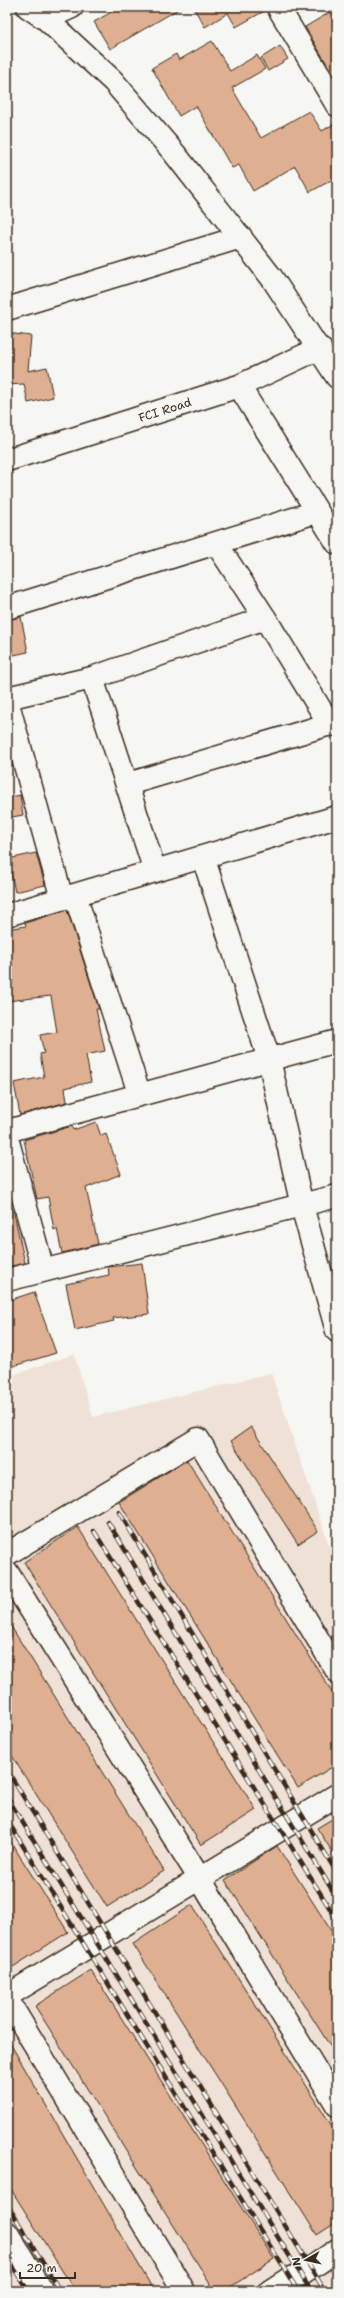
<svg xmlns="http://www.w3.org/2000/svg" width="344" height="2298" viewBox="0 0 344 2298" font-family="'Shantell Sans',sans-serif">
<rect width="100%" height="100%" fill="#f6f6f2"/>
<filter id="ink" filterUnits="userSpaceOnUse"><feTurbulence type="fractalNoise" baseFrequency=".025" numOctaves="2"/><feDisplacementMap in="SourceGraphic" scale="8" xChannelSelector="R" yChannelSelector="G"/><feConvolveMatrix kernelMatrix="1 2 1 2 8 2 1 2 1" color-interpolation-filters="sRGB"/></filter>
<g filter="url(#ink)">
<!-- built -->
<path fill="#efe1d5" d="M74,1354L93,1417L271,1373L337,1569V2291H7V1377Z"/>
<!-- building -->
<path fill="#deaf90" stroke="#3b2a1e" d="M120,7H182L110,49L94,22Z
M193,7H266V10L236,27L228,13L205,27Z
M337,8V81L305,27Z
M212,41L230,71L257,55L265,69L232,88L261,138L309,111L322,131L337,122V177L310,192L295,166L253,191L239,165L232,168L196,106L179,116L152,68L176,54L179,60Z
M280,46L288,59L268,71L261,58Z
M7,333L31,336L28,371L47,367L53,397L28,403L24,384L7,385Z
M21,617L28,652L9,656L7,620Z
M20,795L23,815L7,818V798Z
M36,853L45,885L15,892L8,859Z
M67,910L99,1009H96L105,1051L86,1055L91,1082L65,1088L67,1102L20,1115L14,1083L44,1077L40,1054L44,1053L40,1035L57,1032L51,996L7,1001V929L26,926L25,923Z
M96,1122L101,1136L106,1134L121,1174L86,1188L98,1244L62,1253L57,1229L54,1230L48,1197L37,1199L24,1140L72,1126L73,1130Z
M13,1209L25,1263L7,1267V1210Z
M142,1263L149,1314L113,1318L114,1321L75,1330L66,1284L109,1275L108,1267Z
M34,1292L56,1353L7,1368V1301Z
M251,1427L318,1531L298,1544L231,1441Z
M187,1460L337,1700V1764L298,1788L119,1502Z
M78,1527L256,1810L201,1845L24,1562Z
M7,1620L164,1871L107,1907L7,1748Z
M337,1816V1859L317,1828Z
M7,1836L68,1932L13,1967L7,1958Z
M277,1846L337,1940V2057L225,1880Z
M192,1905L337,2134V2222L317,2235L133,1944Z
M91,1970L274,2259L224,2291H215L35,2006Z
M7,2038L154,2291H75L7,2183Z"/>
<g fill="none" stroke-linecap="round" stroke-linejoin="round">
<defs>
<path id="minor" d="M28,7L46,19L113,81L175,154L272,278L337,377
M278,7L337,105
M46,19L72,7
M7,309L241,237
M239,386L337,543
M7,460L239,386L320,348
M216,543L265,618L330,725
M7,608L316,512
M92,678L155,871
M7,698L92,678L265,618
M7,700L62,899
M128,784L337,722
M203,857L269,1059L302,1206L337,1331
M75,895L139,1093
M7,915L337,817
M7,1131L337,1041
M7,1138L43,1270
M7,1280L337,1196
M7,1554L198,1439L337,1671
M7,1572L200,1879L337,2105
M7,1996L337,1795
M7,1999L184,2291
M7,2233L42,2291
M270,2291L290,2278L301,2275L337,2250"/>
</defs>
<!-- minor casing -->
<use href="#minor" stroke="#3b2a1e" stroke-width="25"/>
<!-- minor -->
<use href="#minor" stroke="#f6f6f2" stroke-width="22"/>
<defs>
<path id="rail" d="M119,1512L337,1873
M108,1522L337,1898
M94,1531L337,1920
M7,1770L325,2291
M7,1797L311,2291
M7,1820L298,2291
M7,2204L60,2291
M7,2257L28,2291"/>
</defs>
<!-- rail casing -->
<use href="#rail" stroke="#3b2a1e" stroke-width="4.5"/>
<!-- rail -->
<use href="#rail" stroke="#f6f6f2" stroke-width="3" stroke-dasharray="9" stroke-linecap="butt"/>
</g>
</g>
<g text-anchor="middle" stroke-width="3" stroke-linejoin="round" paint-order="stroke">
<!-- street labels -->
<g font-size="12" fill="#3b2a1e" stroke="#f6f6f2">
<text transform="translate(165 410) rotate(-18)" y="4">FCI Road</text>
</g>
</g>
<!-- margin -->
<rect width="344" height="2298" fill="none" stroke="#f6f6f2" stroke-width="24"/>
<rect x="12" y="12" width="320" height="2274" fill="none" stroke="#3b2a1e" stroke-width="1.5" filter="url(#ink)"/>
<!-- north arrow -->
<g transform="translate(306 2260) rotate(261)" stroke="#f6f6f2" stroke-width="3" paint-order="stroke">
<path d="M0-3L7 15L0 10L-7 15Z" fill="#3b2a1e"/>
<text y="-6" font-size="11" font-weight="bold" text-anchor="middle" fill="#3b2a1e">N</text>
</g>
<!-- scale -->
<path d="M20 2272v6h55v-6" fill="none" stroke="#3b2a1e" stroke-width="2"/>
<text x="26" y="2272" font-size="12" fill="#3b2a1e" stroke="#f6f6f2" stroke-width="3" paint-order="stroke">20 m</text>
</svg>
